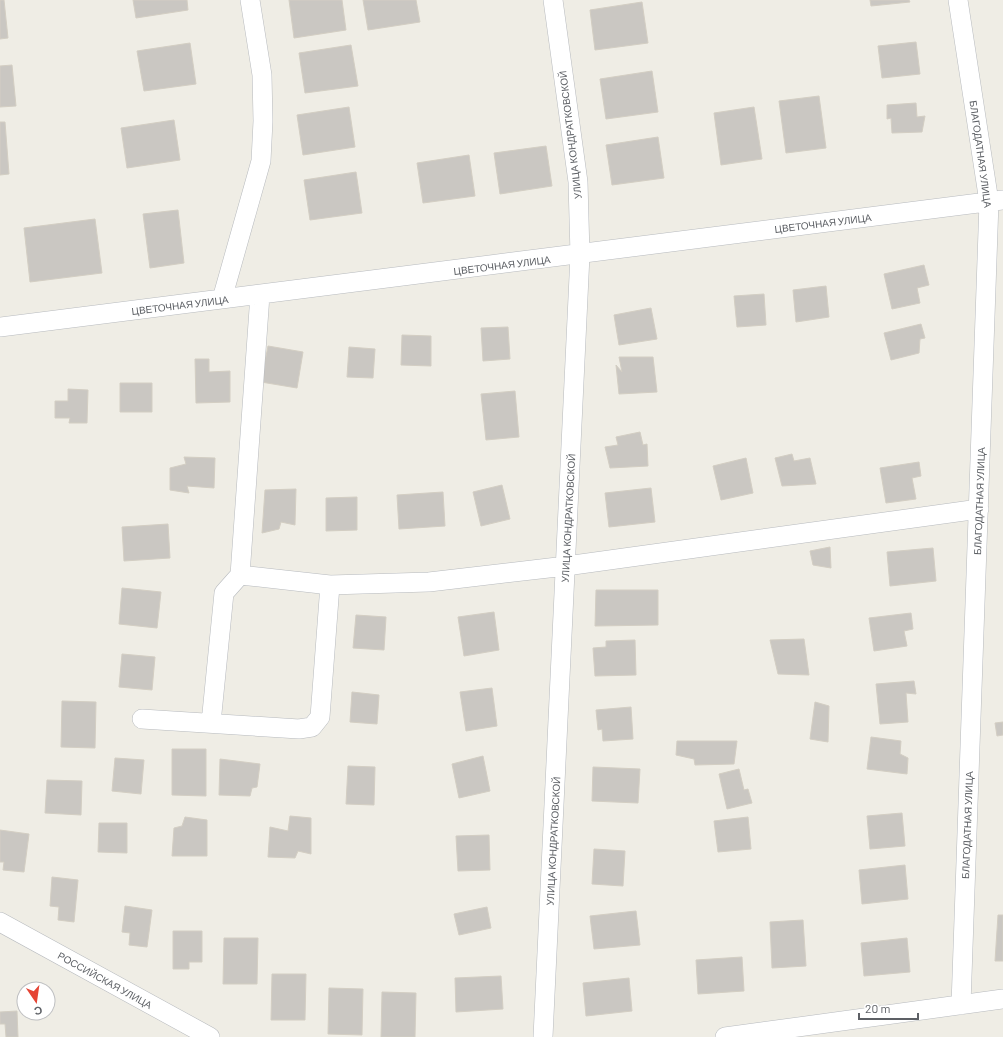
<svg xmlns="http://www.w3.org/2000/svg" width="1003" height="1037" viewBox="0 0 1003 1037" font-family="Barlow,sans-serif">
<rect width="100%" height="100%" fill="#efede5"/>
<!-- building -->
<path fill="#cac7c2" stroke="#d3cec3" d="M0,0H4L8,38L0,39Z
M133,0H187L188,10L136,18Z
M289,0H342L346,30L294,38Z
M363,0H416L420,22L368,30Z
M870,0H909L910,2L871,6Z
M642,2L648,43L595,50L590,10Z
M916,42L920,74L882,78L878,46Z
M190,43L196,84L144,91L137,51Z
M351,45L358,86L305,93L299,53Z
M12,65L16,106L0,107V66Z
M652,71L658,112L606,119L600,79Z
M819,96L826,148L786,153L779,101Z
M916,103L917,117L925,116L922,132L892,133L891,118L887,119V105Z
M349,107L355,147L303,155L297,115Z
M754,107L762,159L721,165L714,113Z
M174,120L180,160L127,168L121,128Z
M0,122H5L9,174L0,175Z
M658,137L664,178L612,185L606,145Z
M546,146L552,186L500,194L494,153Z
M469,155L475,196L423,203L417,163Z
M356,172L362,213L310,220L304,180Z
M178,210L184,263L150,268L143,214Z
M95,219L102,273L30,282L24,228Z
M924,265L929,285L917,288L920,303L892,309L884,274Z
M826,286L829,317L796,322L793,290Z
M764,294L766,325L737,327L734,296Z
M651,308L657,339L619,345L614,315Z
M921,324L925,338L920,339L919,353L891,360L884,333Z
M508,327L510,359L483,361L481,328Z
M402,335L431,336V366L401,365Z
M268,346L303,352L297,388L261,382Z
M349,347L375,349L373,378L347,377Z
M619,357H653L657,392L619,394L616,365L622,372Z
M195,359H209V372L230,371V402L196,403Z
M120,383H152V412H120Z
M68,389L88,390L87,423H69L70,418H55V401H68Z
M515,391L519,437L486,440L481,394Z
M640,432L643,445L647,444L648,466L610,468L605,447L618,445L616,437Z
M792,454L794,461L810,458L816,484L782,486L775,458Z
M184,457L215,458L214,488L187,486L189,493L170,490V468L186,464Z
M746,458L753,493L721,500L713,466Z
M919,462L921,476L912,478L916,499L886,503L880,468Z
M502,485L510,519L481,526L473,492Z
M651,488L655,522L609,527L605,493Z
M296,489L295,525L281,522L279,529L262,533L265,490Z
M443,492L445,526L399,529L397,495Z
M357,497V530L326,531V498Z
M168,524L170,558L124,561L122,527Z
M830,547L831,568L813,565L810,551Z
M933,548L936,581L890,586L887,552Z
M122,588L161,592L157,628L119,624Z
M596,590H658V625L595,626Z
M494,612L499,650L464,656L458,617Z
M911,613L913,629L904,631L907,646L874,651L869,618Z
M356,615L386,617L384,650L353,648Z
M804,639L809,675L778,674L770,640Z
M635,640L636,675L595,676L593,648L606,647V641Z
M122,654L155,657L152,690L119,687Z
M914,681L916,694L906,693L908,722L880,724L876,684Z
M492,688L497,726L466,731L460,692Z
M352,692L379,695L377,724L350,722Z
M62,701L96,702L95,748L61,747Z
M815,702L829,706L828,742L810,739Z
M631,707L633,739L603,741L602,729L598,730L596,710Z
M1003,722V735L997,736L995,723Z
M871,737L901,741L900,754L908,758L907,774L867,769Z
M677,741H737L734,764L695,765L694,759L676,755Z
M172,749H206V796L172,795Z
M483,756L490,791L459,798L452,764Z
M115,758L144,760L141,794L112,791Z
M220,759L260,764L257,787L252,788L250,796L219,795Z
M348,766L375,767L374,805L346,804Z
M593,767L640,769L638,803L592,801Z
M739,769L744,790L748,789L752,803L727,809L719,774Z
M47,780L82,781L81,815L45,813Z
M902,813L905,846L870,849L867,816Z
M290,816L311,818V854L298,851L295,858L268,857L270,827L288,831Z
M185,817L207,820V856H172L174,828L182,826Z
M748,817L751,849L718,852L714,821Z
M99,823H127V853L98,852Z
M0,830L29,834L24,872L3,870L4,862H0Z
M489,835L490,870L458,871L456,836Z
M594,849L625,851L623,886L592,884Z
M905,865L908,899L862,904L859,870Z
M52,877L78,880L74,922L58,920L59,907L50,906Z
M125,906L152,910L147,947L129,945L130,933L122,932Z
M487,907L491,928L459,935L454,914Z
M636,911L640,945L594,949L590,916Z
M998,915H1003V961H995Z
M803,920L806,966L772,968L770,922Z
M173,931H202V962H189V969H173Z
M224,938H258L257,984H223Z
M907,938L910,972L864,976L861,943Z
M742,957L744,991L698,994L696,960Z
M272,974H306L305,1020H271Z
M501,976L503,1009L456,1012L455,978Z
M629,978L632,1011L586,1016L583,983Z
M329,988L363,989L362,1035L328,1034Z
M382,992L416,993L415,1037H381Z
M17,1011L18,1037H6L5,1024H0V1012Z"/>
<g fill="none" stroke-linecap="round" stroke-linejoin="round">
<defs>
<path id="street" d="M958,0L989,202L961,1005
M222,299L261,161L263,121L262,75L250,0
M0,327L1003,200
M240,575L330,585L429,582L566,566L979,509
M142,719L299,729L312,727L320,717L330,585
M211,723L224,593L240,575L260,295
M0,922L210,1037
M543,1037L580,255L578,182L553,0
M725,1037L1003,999"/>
</defs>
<!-- street casing -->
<use href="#street" stroke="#b7babe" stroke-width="20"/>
<!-- street -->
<use href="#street" stroke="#fff" stroke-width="19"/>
</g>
<g text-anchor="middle" stroke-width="3" stroke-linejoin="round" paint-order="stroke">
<!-- street labels -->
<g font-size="10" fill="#5d6065" stroke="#fff">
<text transform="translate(570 135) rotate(-97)" y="4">УЛИЦА КОНДРАТКОВСКОЙ</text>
<text transform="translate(981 154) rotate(82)" y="4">БЛАГОДАТНАЯ УЛИЦА</text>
<text transform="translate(823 223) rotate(-7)" y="4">ЦВЕТОЧНАЯ УЛИЦА</text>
<text transform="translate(502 265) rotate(-7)" y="4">ЦВЕТОЧНАЯ УЛИЦА</text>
<text transform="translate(180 305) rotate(-7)" y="4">ЦВЕТОЧНАЯ УЛИЦА</text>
<text transform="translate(979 501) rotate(-88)" y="4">БЛАГОДАТНАЯ УЛИЦА</text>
<text transform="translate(568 518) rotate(-87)" y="4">УЛИЦА КОНДРАТКОВСКОЙ</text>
<text transform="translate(967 825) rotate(-88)" y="4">БЛАГОДАТНАЯ УЛИЦА</text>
<text transform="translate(553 841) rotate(-87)" y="4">УЛИЦА КОНДРАТКОВСКОЙ</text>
<text transform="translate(105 980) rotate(29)" y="4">РОССИЙСКАЯ УЛИЦА</text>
</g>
</g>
<!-- north arrow -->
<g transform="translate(36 1001) rotate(167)"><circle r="19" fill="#ffffff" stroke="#bebfc1"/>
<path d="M0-3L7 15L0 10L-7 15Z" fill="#e54434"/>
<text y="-6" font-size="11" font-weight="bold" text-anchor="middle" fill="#5d6065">С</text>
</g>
<!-- scale -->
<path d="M859 1013v6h59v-6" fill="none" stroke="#5d6065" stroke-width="2"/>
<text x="865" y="1013" font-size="12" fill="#5d6065" stroke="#ffffff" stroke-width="3" paint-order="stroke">20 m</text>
</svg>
